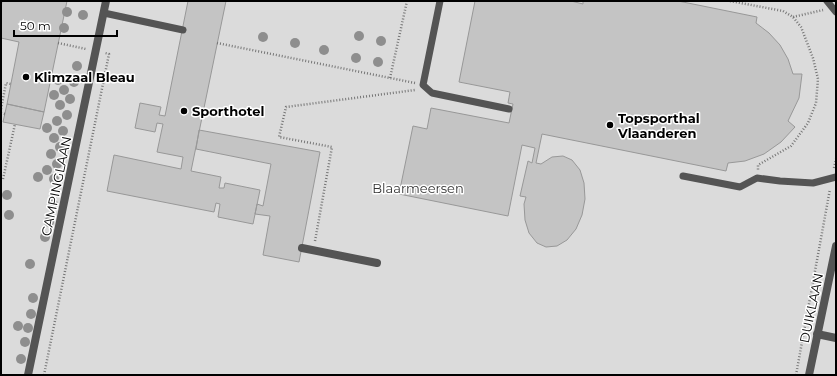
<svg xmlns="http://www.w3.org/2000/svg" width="837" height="376" viewBox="0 0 837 376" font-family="Montserrat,sans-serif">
<rect width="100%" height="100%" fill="#fff"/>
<!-- green -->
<path fill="#dbdbdb" d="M1,1H836V375H1Z"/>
<!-- building -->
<path fill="#c4c4c4" stroke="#989898" d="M2,1H67L44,112L7,104L19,42L1,38V8Z
M188,1H226L191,171L221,177L219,188H224L225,183L260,190L253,224L218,217L220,204L216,203L214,212L107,191L114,155L181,169L183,157L157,152L163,124L157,123L155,132L135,128L140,103L161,107L159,115L165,116Z
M475,1H571L583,4V1H678L757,17L756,23L769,33L780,45L788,59L793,74H802L799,98L788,121L795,127L781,142L764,154L745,161L728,163L726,171L542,134L536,163L541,164L552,157L563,156L572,160L580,170L584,183L585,199L582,215L576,229L567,240L557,246L546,247L537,243L529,233L525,220L524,204L526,197L520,196L528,161L532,163L535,148L522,145L508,216L399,194L413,126L427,129L431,108L509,123L513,104L508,103L510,92L459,82Z
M7,104L44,112L40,129L3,122Z
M199,130L320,152L299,262L263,255L270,216L255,214L257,204L263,206L271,164L196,149Z"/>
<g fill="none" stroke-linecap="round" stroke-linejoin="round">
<!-- path -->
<path stroke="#767676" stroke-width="2.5" stroke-dasharray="1 2" stroke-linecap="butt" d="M730,1L783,11L793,17L801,27L813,58L818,79L816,103L808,123L791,146L758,165V170
M793,17L823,10
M58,43L86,49
M217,43L415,83
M390,78L407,1
M1,109L6,83L11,84
M1,113L5,114
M834,168L836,159
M3,179L15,124
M315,241L332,147L279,137L286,107L415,90
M44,375L109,54L105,53
M796,375L830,189"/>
<!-- service -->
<path stroke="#545454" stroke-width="7" d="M440,1L423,85L432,93L509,109
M827,1L836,12
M104,13L183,30
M683,176L740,187L757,178L780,181L813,183L836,177"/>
<!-- pedestrian -->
<path stroke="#545454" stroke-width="8" d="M302,248L377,263"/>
<!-- minor -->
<path stroke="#545454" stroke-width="8" d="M817,334L836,338
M28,375L106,1
M809,375L836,246"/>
</g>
<!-- trees -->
<g fill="#8e8e8e">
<circle cx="67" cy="12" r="5"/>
<circle cx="83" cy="15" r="5"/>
<circle cx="64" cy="28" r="5"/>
<circle cx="359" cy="36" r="5"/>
<circle cx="263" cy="37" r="5"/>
<circle cx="381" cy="41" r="5"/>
<circle cx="295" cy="43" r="5"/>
<circle cx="324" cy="50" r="5"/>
<circle cx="356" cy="58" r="5"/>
<circle cx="378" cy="62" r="5"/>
<circle cx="77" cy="66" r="5"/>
<circle cx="58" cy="80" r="5"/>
<circle cx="74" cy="82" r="5"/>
<circle cx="64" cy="90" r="5"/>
<circle cx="54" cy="95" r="5"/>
<circle cx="70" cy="99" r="5"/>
<circle cx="60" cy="105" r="5"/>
<circle cx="67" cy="115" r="5"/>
<circle cx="57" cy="121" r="5"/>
<circle cx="47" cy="128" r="5"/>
<circle cx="63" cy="131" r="5"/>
<circle cx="54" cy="138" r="5"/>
<circle cx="60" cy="147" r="5"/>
<circle cx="51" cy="154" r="5"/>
<circle cx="57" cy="164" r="5"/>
<circle cx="47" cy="170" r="5"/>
<circle cx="38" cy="177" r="5"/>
<circle cx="54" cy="179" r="5"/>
<circle cx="7" cy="195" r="5"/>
<circle cx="53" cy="204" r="5"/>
<circle cx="9" cy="215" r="5"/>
<circle cx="49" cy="222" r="5"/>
<circle cx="45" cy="237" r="5"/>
<circle cx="30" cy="264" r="5"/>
<circle cx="33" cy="298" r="5"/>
<circle cx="31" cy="314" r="5"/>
<circle cx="18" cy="326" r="5"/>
<circle cx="28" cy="328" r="5"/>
<circle cx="25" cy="342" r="5"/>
<circle cx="21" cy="359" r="5"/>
</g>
<!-- markers -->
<g fill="#000" stroke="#fff" stroke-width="1.5">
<circle cx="26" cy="77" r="4"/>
<circle cx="184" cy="111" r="4"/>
<circle cx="610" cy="125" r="4"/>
</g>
<g text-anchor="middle" stroke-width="3" stroke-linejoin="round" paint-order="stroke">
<!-- poi labels -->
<g font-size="13" font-weight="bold" fill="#000" stroke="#fff" text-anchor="start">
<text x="34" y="82">Klimzaal Bleau</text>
<text x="192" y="116">Sporthotel</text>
<text x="618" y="123">Topsporthal<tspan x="618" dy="15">Vlaanderen</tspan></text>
</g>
<!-- street labels -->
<g font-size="13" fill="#000" stroke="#fff">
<text transform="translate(56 186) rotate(-78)" y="5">CAMPINGLAAN</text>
<text transform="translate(811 308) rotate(-78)" y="5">DUIKLAAN</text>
</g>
<!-- park labels -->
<g font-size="13" fill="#323232" stroke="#fff">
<text x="418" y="193">Blaarmeersen</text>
</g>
</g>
<!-- border -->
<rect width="837" height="376" fill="none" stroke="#000000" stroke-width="4"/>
<!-- scale -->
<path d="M14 30v6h103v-6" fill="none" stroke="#000000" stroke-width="2"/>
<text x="20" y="30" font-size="12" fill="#000000" stroke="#ffffff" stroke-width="3" paint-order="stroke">50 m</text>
</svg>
